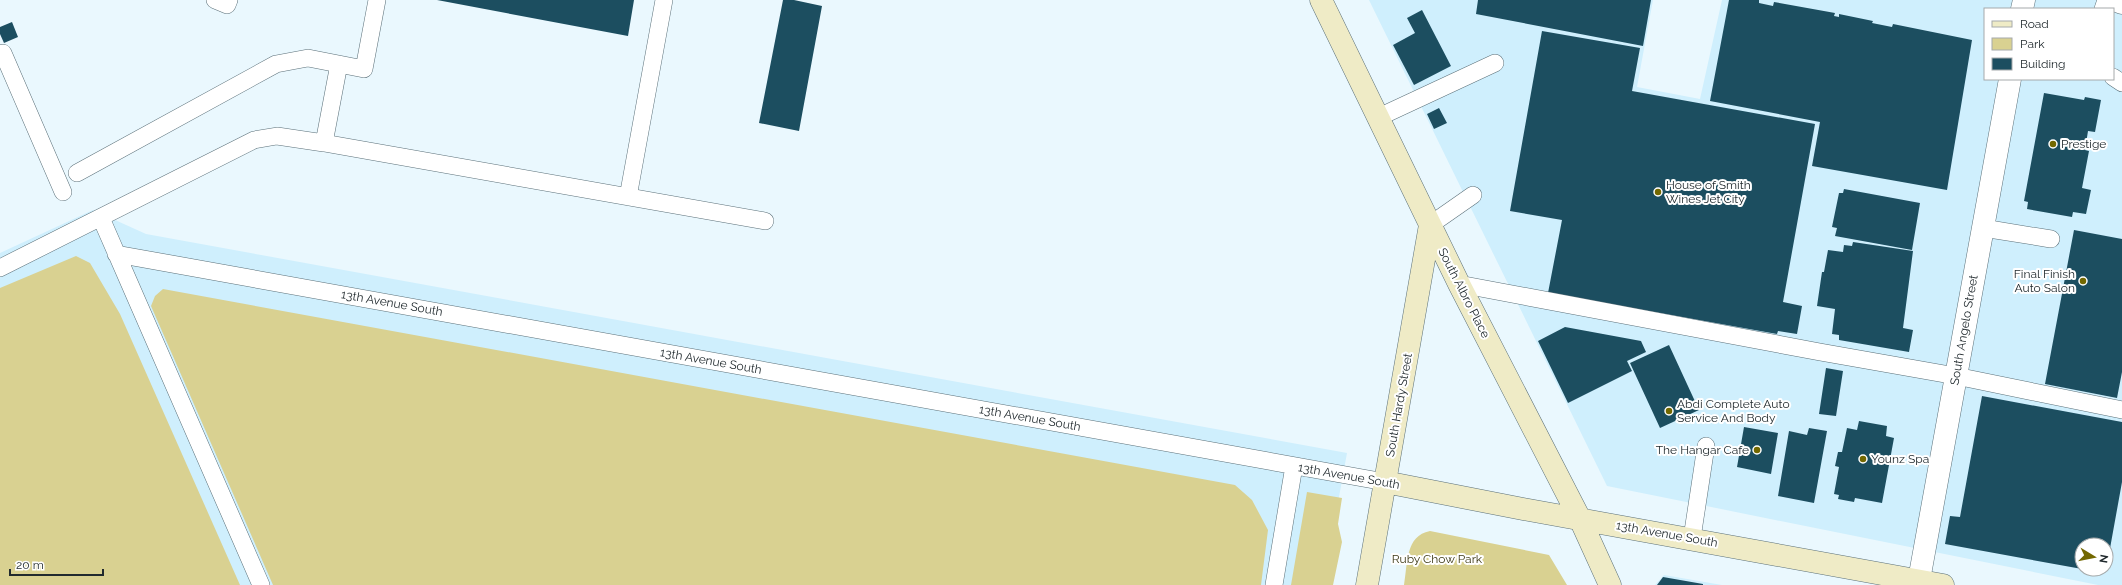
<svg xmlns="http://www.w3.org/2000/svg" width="2122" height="585" viewBox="0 0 2122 585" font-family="Raleway,sans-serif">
<rect width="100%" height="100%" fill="#eaf8fe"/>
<!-- built -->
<path fill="#cfeffd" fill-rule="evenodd" d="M1369,0H1653L1637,87L1700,99L1722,0H2122V585H2098L1607,486ZM1985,9H2113V79H1985ZM2082,545H2106V569H2082Z
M93,210L146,234L1347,453L1323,585H0V253Z
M1664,575L1722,585H1655Z"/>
<!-- green -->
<path fill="#d9d191" d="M76,256L90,263L120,314L240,585H0V288Z
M163,289L1235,485L1252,500L1268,530L1261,585H273L151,306L155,296Z
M1307,492L1342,498L1338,524L1342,542L1333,585H1291Z
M1430,531L1549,555L1567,585H1404C1408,563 1405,536 1430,531Z"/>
<!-- building -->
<path fill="#1c4e60" d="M437,0H634L628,36Z
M783,0H794L822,6L799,131L759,123Z
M1478,0H1651L1643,46L1476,14Z
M1729,0H1759V3L1773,6L1774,2L1835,13L1834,16L1839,17V14L1873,21L1872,23L1892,27L1893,24L1972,40L1947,190L1812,166L1820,122L1710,101Z
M1422,10L1451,66L1414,85L1393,45L1415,33L1407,18Z
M12,22L18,37L4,43L0,34V27Z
M1542,31L1640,48L1632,91L1815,124L1783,302L1802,306L1797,334L1778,331L1777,334L1548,293L1562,220L1510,211Z
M2044,93L2084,100L2085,97L2101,100L2095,132L2088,131L2085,150L2089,151L2082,188L2091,190L2086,214L2073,212L2072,217L2027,209L2028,202L2024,201Z
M1439,108L1447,123L1434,129L1427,114Z
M1844,189L1920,203L1912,250L1835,236L1837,228L1832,227L1839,193H1843Z
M2074,230L2122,239V372L2117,398L2045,384Z
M1853,242L1913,251L1903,328L1913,330L1909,352L1839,340V335L1832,334L1835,309L1817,306L1822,272H1824L1828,250L1843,252L1844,245L1852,246Z
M1565,327L1641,341L1646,352L1627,361L1632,371L1568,403L1538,341Z
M1669,345L1699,410L1660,428L1630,363Z
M1826,368L1843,371L1836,416L1819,414Z
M1982,396L2122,422V482L2107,565L2106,545H2082V569L1945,544L1950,516L1960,517Z
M1859,421L1887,426L1886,436L1894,438L1882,503L1855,498L1854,502L1838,499L1839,495L1834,494L1839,467L1835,466L1838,452H1842L1847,428L1857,430Z
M1744,427L1778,433L1771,474L1737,467Z
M1809,428L1827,431L1814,503L1778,496L1789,431L1807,435Z
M2088,569H2106L2105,573Z
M1663,577L1703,584V585H1657Z"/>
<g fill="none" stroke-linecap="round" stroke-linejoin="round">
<defs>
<path id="lane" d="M215,0L227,5L229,0
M2103,9L2106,0
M3,53L63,192
M2113,77L2122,83
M1379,117L1495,63
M324,143L339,64
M77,173L276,64L308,58L364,69L377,0
M628,197L664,0
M101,218L261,585
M1430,225L1473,195
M1983,228L2051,239
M116,254L1385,482
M0,268L254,140L277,136L324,143L765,221
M1459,284L1820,352L1956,376L2122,410
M1692,538L1706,446
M1274,585L1294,466"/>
<path id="street" d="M2114,0L2122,3
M2022,9L2024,0
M1919,580L2010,79"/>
<path id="secondary" d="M1321,0L1459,284L1580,519L1610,585
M1385,482L1523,509L1943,585
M1367,585L1430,225"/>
</defs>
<!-- lane casing -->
<use href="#lane" stroke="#5b7079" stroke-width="18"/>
<!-- street casing -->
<use href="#street" stroke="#5b7079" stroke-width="23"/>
<!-- secondary casing -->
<use href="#secondary" stroke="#5b7079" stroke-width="23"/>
<!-- lane -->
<use href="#lane" stroke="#fff" stroke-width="17"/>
<!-- street -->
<use href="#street" stroke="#fff" stroke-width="22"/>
<!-- secondary -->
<use href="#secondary" stroke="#efebc6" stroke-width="22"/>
</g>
<!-- markers -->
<g fill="#736800" stroke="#fff" stroke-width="1.5">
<circle cx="2053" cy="144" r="4"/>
<circle cx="1658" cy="192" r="4"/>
<circle cx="2083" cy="281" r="4"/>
<circle cx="1669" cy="411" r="4"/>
<circle cx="1757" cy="450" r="4"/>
<circle cx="1863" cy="459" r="4"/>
</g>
<g text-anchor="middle" stroke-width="4" stroke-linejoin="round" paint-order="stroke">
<!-- poi labels -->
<g font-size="12" fill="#212a2e" stroke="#fff" text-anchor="start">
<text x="2061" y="148">Prestige</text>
<text x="1666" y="189">House of Smith<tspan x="1666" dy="14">Wines Jet City</tspan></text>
<text x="2075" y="278" text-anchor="end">Final Finish<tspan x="2075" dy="14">Auto Salon</tspan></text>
<text x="1677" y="408">Abdi Complete Auto<tspan x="1677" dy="14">Service And Body</tspan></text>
<text x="1749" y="454" text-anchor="end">The Hangar Cafe</text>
<text x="1871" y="463">Younz Spa</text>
</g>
<!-- street labels -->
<g font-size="12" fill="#212a2e" stroke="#fff">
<text transform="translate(1464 293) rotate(63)" y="4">South Albro Place</text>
<text transform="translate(392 303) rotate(10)" y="4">13th Avenue South</text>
<text transform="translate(1964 330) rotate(-80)" y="4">South Angelo Street</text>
<text transform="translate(711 361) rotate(10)" y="4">13th Avenue South</text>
<text transform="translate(1399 405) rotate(-80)" y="4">South Hardy Street</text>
<text transform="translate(1030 418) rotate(10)" y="4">13th Avenue South</text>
<text transform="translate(1349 476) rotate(10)" y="4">13th Avenue South</text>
<text transform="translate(1667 534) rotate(10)" y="4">13th Avenue South</text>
</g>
<!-- park labels -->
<g font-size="12" fill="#3c3815" stroke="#fff">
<text x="1437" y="563">Ruby Chow Park</text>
</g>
</g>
<!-- legend -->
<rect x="1984" y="8" width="130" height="72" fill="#ffffff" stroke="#a6aaab"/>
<rect x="1992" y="21" width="20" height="6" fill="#efebc6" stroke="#a6aaab"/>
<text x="2020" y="28" font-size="12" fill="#212a2e">Road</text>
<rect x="1992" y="38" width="20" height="12" fill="#d9d191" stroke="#a6aaab"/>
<text x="2020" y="48" font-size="12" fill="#212a2e">Park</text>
<rect x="1992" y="58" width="20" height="12" fill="#1c4e60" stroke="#a6aaab"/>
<text x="2020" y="68" font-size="12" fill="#212a2e">Building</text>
<!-- north arrow -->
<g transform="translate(2094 557) rotate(100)"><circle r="19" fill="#ffffff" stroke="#a6aaab"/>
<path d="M0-3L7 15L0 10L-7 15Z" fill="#736800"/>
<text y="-6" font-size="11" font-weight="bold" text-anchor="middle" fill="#212a2e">N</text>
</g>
<!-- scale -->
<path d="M10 569v6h93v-6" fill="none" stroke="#212a2e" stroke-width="2"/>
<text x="16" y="569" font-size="12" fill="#212a2e" stroke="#ffffff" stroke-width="3" paint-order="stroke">20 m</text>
</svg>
